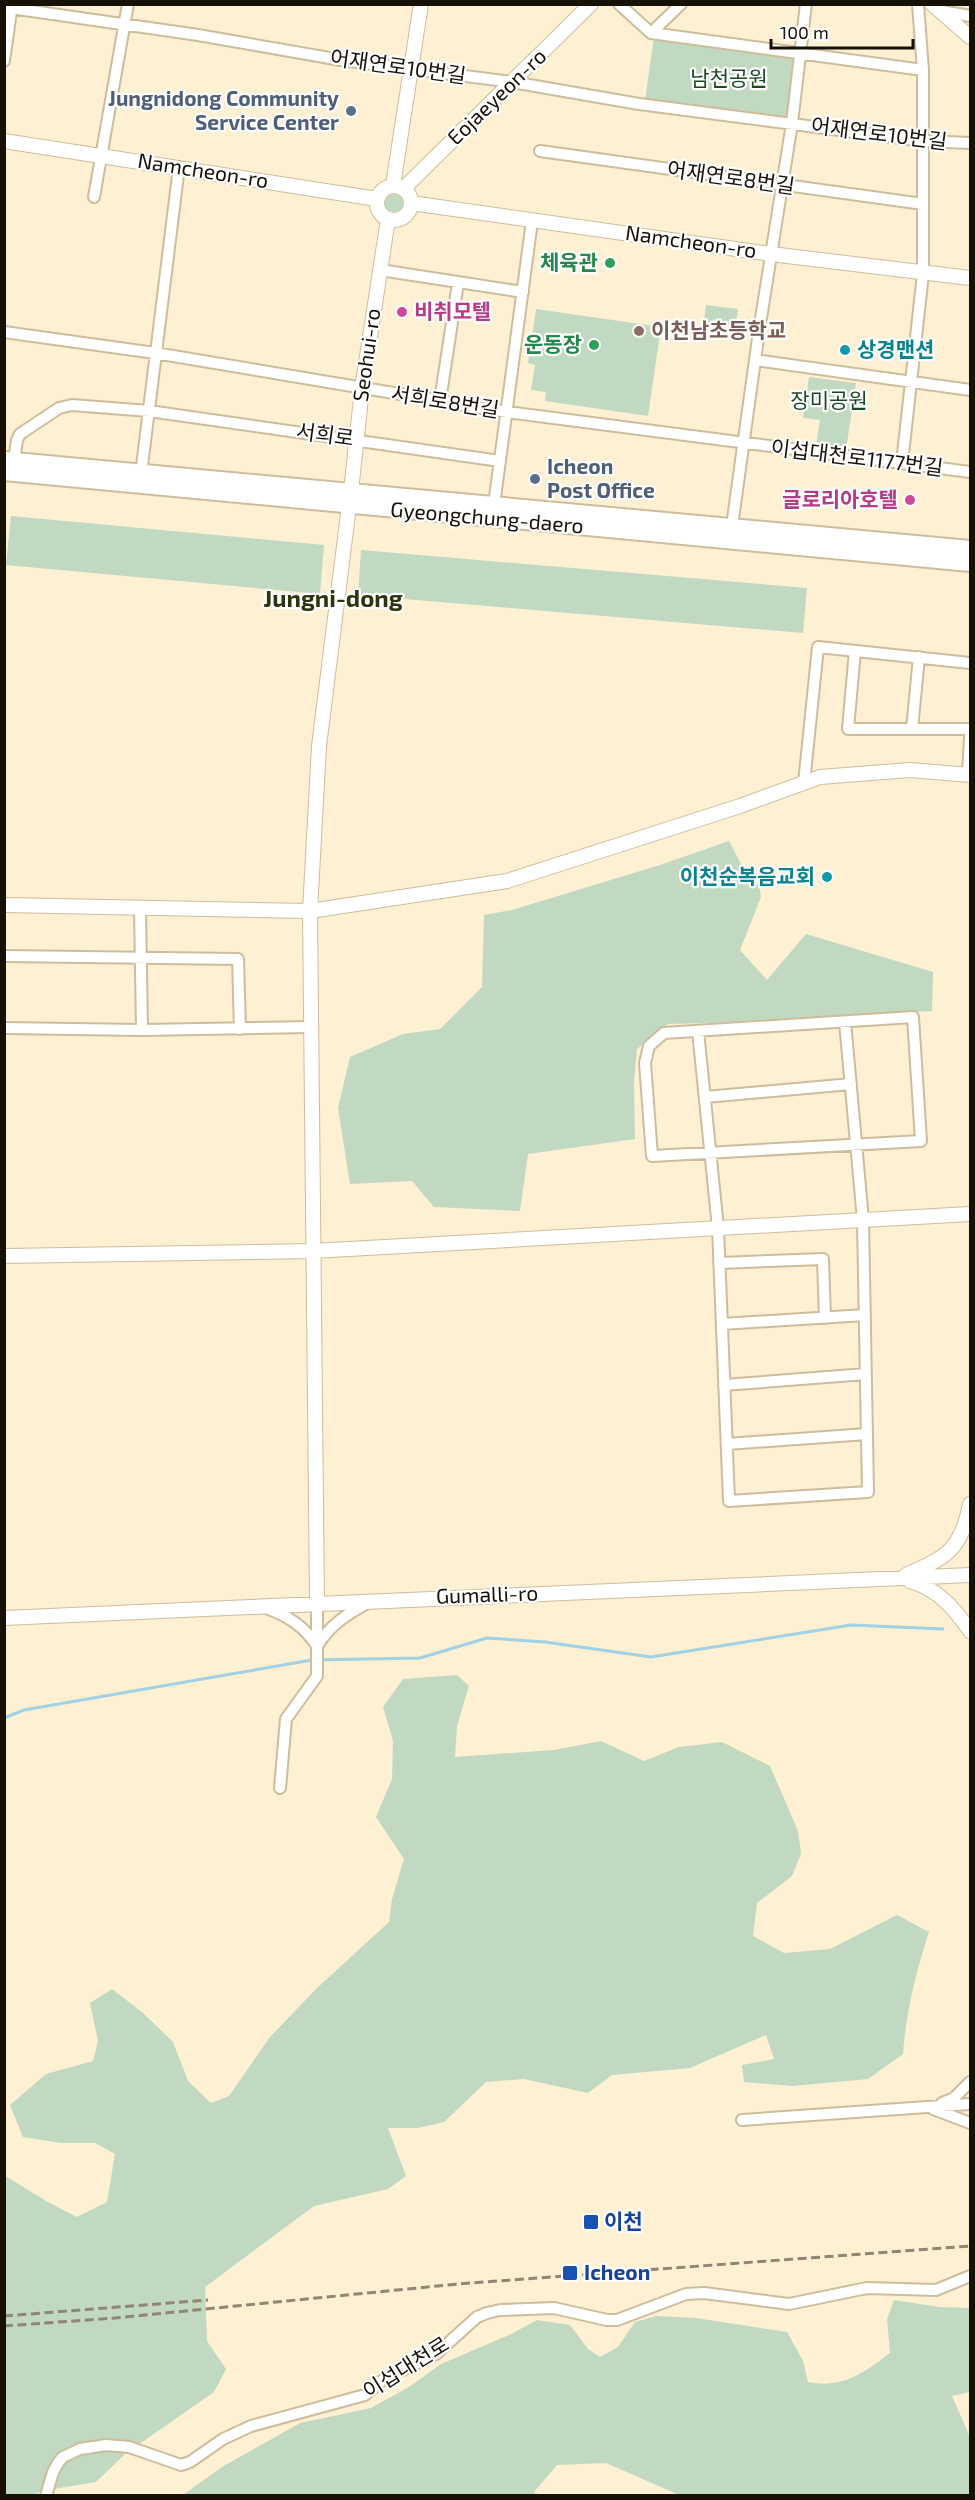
<svg xmlns="http://www.w3.org/2000/svg" width="975" height="2500" viewBox="0 0 975 2500" font-family="'Exo 2','Noto Sans KR',sans-serif">
<rect width="100%" height="100%" fill="#fdf0d3"/>
<!-- green -->
<path fill="#c1d9c1" d="M654,37L796,56L788,119L645,100Z
M385 203a9 9 0 1 1 18 0a9 9 0 1 1-18 0Z
M706,305L738,309L736,325L704,322Z
M536,309L661,327L648,416L545,401L546,392L531,390L535,365L528,363Z
M809,377L856,383L846,450L816,446L820,420L803,418Z
M11,516L324,545L320,594L6,565Z
M361,550L807,588L803,633L358,595Z
M729,841L750,881L759,885L761,897L740,950L767,980L806,934L933,972L932,1011L751,1022L668,1024L637,1049L634,1082L635,1139L528,1154L520,1211L434,1207L412,1181L350,1184L338,1108L350,1057L403,1034L440,1029L482,987L484,915L512,910L660,865Z
M457,1675L469,1686L457,1726L455,1757L554,1750L601,1741L644,1761L679,1747L722,1742L770,1766L798,1831L801,1854L792,1876L757,1903L753,1936L784,1953L830,1949L897,1915L929,1932C916,1972 906,2012 903,2054L868,2079L793,2086L744,2082L742,2065L774,2059L766,2035L690,2068L612,2075L588,2093L524,2079L486,2082L444,2122L418,2128H388L406,2176L388,2189L314,2206L205,2287L207,2341L226,2369L214,2392L125,2454L96,2482L42,2491L33,2495H5L4,2175L46,2201L77,2217L107,2202L115,2154L95,2143H61L23,2137L10,2105L46,2074L93,2061L98,2041L90,2003L112,1989L142,2012L173,2042L188,2081L211,2103L229,2096L270,2037L316,1989L389,1922L392,1899L404,1859L376,1817L392,1779L393,1741L383,1707L403,1679Z
M894,2300L940,2307L970,2308V2392L952,2396L970,2437V2495H679L606,2463L557,2465L534,2492L539,2495H183L222,2467L300,2423L371,2408L409,2387L441,2364L511,2334L537,2320L570,2325L588,2349L600,2357L618,2347L635,2322L656,2316L696,2318L787,2332L803,2361L808,2382C842,2389 864,2373 890,2353L887,2319Z"/>
<g fill="none" stroke-linecap="round" stroke-linejoin="round">
<!-- stream -->
<path stroke="#a0d1e5" stroke-width="3" d="M4,1718L24,1710L312,1660L420,1658L487,1638L545,1642L651,1657L851,1625L943,1629"/>
<defs>
<path id="minor" d="M619,4L651,33L923,70
M4,7L198,35L341,60L512,82L639,104L923,141L970,143
M941,11L970,16
M651,33L681,4
M4,61L12,4
M540,151L923,204
M94,197L128,4
M380,270L523,292
M4,332L155,353L507,412L970,472
M755,360L970,390
M440,401L458,283
M14,461L17,440L20,434L59,408L72,405L149,411L500,461
M902,463L923,274V70L918,4
M141,474L179,167
M494,505L532,221
M732,526L759,331L792,123L806,4
M855,651L848,729H970
M912,729L919,657
M968,774L970,736
M804,783L818,647L970,663
M140,907L142,1030
M4,956L238,959L240,1029
M913,1017L921,1141L652,1156L645,1063L649,1046L664,1033Z
M4,1028L142,1030L311,1027
M698,1031L718,1228L729,1501L868,1492L863,1220L845,1022
M705,1097L851,1084
M719,1263L823,1259L825,1318
M722,1324L865,1315
M724,1385L866,1374
M727,1444L867,1434
M266,1608C288,1616 304,1626 317,1646
M317,1646C330,1625 347,1614 369,1602
M280,1788L286,1719L317,1676V1602
M942,2103L954,2098L970,2082
M933,2109L970,2123
M742,2120L970,2104
M46,2496L53,2472L58,2463L63,2457L80,2449L106,2445L129,2447L181,2465L190,2462L223,2439L251,2426L365,2395L384,2379L436,2354L477,2317L487,2313L500,2310L554,2308L607,2320H617L686,2294L704,2293L789,2304L867,2288L936,2290L970,2276"/>
<path id="tertiary" d="M932,4L970,37
M4,141L377,199
M393,185L421,4
M377 203a17 17 0 1 1 34 0a17 17 0 1 1-34 0Z
M403,189L591,4
M411,203L771,254L970,278
M351,491L362,389L388,219
M4,905L310,911L507,881L740,806L820,777L910,770L970,775
M4,1256L313,1251L970,1214
M906,1575C947,1557 961,1550 970,1504
M910,1581C938,1589 954,1608 970,1631
M317,1602L310,911L319,746L349,506
M4,1618L970,1575"/>
<path id="primary" d="M4,460L970,549
M4,472L970,563"/>
</defs>
<!-- minor casing -->
<use href="#minor" stroke="#cdbd9b" stroke-width="14"/>
<!-- tertiary casing -->
<use href="#tertiary" stroke="#cdbd9b" stroke-width="16"/>
<!-- primary casing -->
<use href="#primary" stroke="#cdbd9b" stroke-width="20"/>
<!-- minor -->
<use href="#minor" stroke="#fff" stroke-width="10"/>
<!-- tertiary -->
<use href="#tertiary" stroke="#fff" stroke-width="14"/>
<!-- primary -->
<use href="#primary" stroke="#fff" stroke-width="16"/>
<!-- rail -->
<path stroke="#908672" stroke-width="3" stroke-dasharray="9 4.5" stroke-linecap="butt" d="M4,2316L208,2300
M4,2326L115,2318L458,2284L970,2246"/>
</g>
<!-- markers -->
<g fill="#5c6f8a" stroke="#fefefe" stroke-width="2">
<circle cx="351" cy="111" r="6"/>
<circle cx="535" cy="479" r="6"/>
</g>
<g fill="#2e9e5b" stroke="#fefefe" stroke-width="2">
<circle cx="610" cy="263" r="6"/>
<circle cx="594" cy="345" r="6"/>
</g>
<g fill="#d1479c" stroke="#fefefe" stroke-width="2">
<circle cx="402" cy="312" r="6"/>
<circle cx="910" cy="500" r="6"/>
</g>
<circle fill="#8d6e63" stroke="#fefefe" stroke-width="2" cx="639" cy="331" r="6"/>
<g fill="#0f9aa8" stroke="#fefefe" stroke-width="2">
<circle cx="845" cy="350" r="6"/>
<circle cx="827" cy="877" r="6"/>
</g>
<g fill="#1a4fb4" stroke="#fefefe" stroke-width="2">
<rect x="583" y="2214" width="16" height="16" rx="3"/>
<rect x="562" y="2265" width="16" height="16" rx="3"/>
</g>
<g text-anchor="middle" stroke-width="4.5" stroke-linejoin="round" paint-order="stroke">
<!-- street labels -->
<g font-size="21" fill="#161005" stroke="#fefefe">
<text transform="translate(398 67) rotate(8)" y="7">어재연로10번길</text>
<text transform="translate(497 97) rotate(-44)" y="7">Eojaeyeon-ro</text>
<text transform="translate(879 134) rotate(7)" y="7">어재연로10번길</text>
<text transform="translate(203 171) rotate(9)" y="7">Namcheon-ro</text>
<text transform="translate(731 178) rotate(8)" y="7">어재연로8번길</text>
<text transform="translate(691 242) rotate(8)" y="7">Namcheon-ro</text>
<text transform="translate(367 355) rotate(-82)" y="7">Seohui-ro</text>
<text transform="translate(445 402) rotate(9)" y="7">서희로8번길</text>
<text transform="translate(325 435) rotate(8)" y="7">서희로</text>
<text transform="translate(857 458) rotate(7)" y="7">이섭대천로1177번길</text>
<text transform="translate(487 518) rotate(5)" y="7">Gyeongchung-daero</text>
<text transform="translate(487 1595) rotate(-2)" y="7">Gumalli-ro</text>
<text transform="translate(406 2368) rotate(-32)" y="7">이섭대천로</text>
</g>
<!-- park labels -->
<g font-size="21" fill="#1a4a1f" stroke="#fefefe">
<text x="729" y="86">남천공원</text>
<text x="829" y="408">장미공원</text>
</g>
<!-- service labels -->
<g font-size="21" font-weight="bold" fill="#4e5e75" stroke="#fefefe" text-anchor="end">
<text x="339" y="106">Jungnidong Community<tspan x="339" dy="24">Service Center</tspan></text>
<text x="547" y="474" text-anchor="start">Icheon<tspan x="547" dy="24">Post Office</tspan></text>
</g>
<!-- leisure labels -->
<g font-size="21" font-weight="bold" fill="#27864d" stroke="#fefefe" text-anchor="end">
<text x="598" y="270">체육관</text>
<text x="582" y="352">운동장</text>
</g>
<!-- hotel labels -->
<g font-size="21" font-weight="bold" fill="#b23c85" stroke="#fefefe" text-anchor="start">
<text x="414" y="319">비취모텔</text>
<text x="898" y="507" text-anchor="end">글로리아호텔</text>
</g>
<!-- education labels -->
<g font-size="21" font-weight="bold" fill="#785e54" stroke="#fefefe" text-anchor="start">
<text x="651" y="338">이천남초등학교</text>
</g>
<!-- culture labels -->
<g font-size="21" font-weight="bold" fill="#0d838f" stroke="#fefefe" text-anchor="start">
<text x="857" y="357">상경맨션</text>
<text x="815" y="884" text-anchor="end">이천순복음교회</text>
</g>
<!-- transit labels -->
<g font-size="21" font-weight="bold" fill="#164399" stroke="#fefefe" text-anchor="start">
<text x="604" y="2229">이천</text>
<text x="584" y="2280">Icheon</text>
</g>
<!-- quarter labels -->
<g font-size="24" font-weight="bold" fill="#2e350e" stroke="#fefefe">
<text x="333" y="607">Jungni-dong</text>
</g>
</g>
<!-- border -->
<rect width="975" height="2500" fill="none" stroke="#161005" stroke-width="12"/>
<!-- scale -->
<path d="M771 39v9h142v-9" fill="none" stroke="#161005" stroke-width="3"/>
<text x="780" y="39" font-size="18" fill="#161005" stroke="#fefefe" stroke-width="4.5" paint-order="stroke">100 m</text>
</svg>
